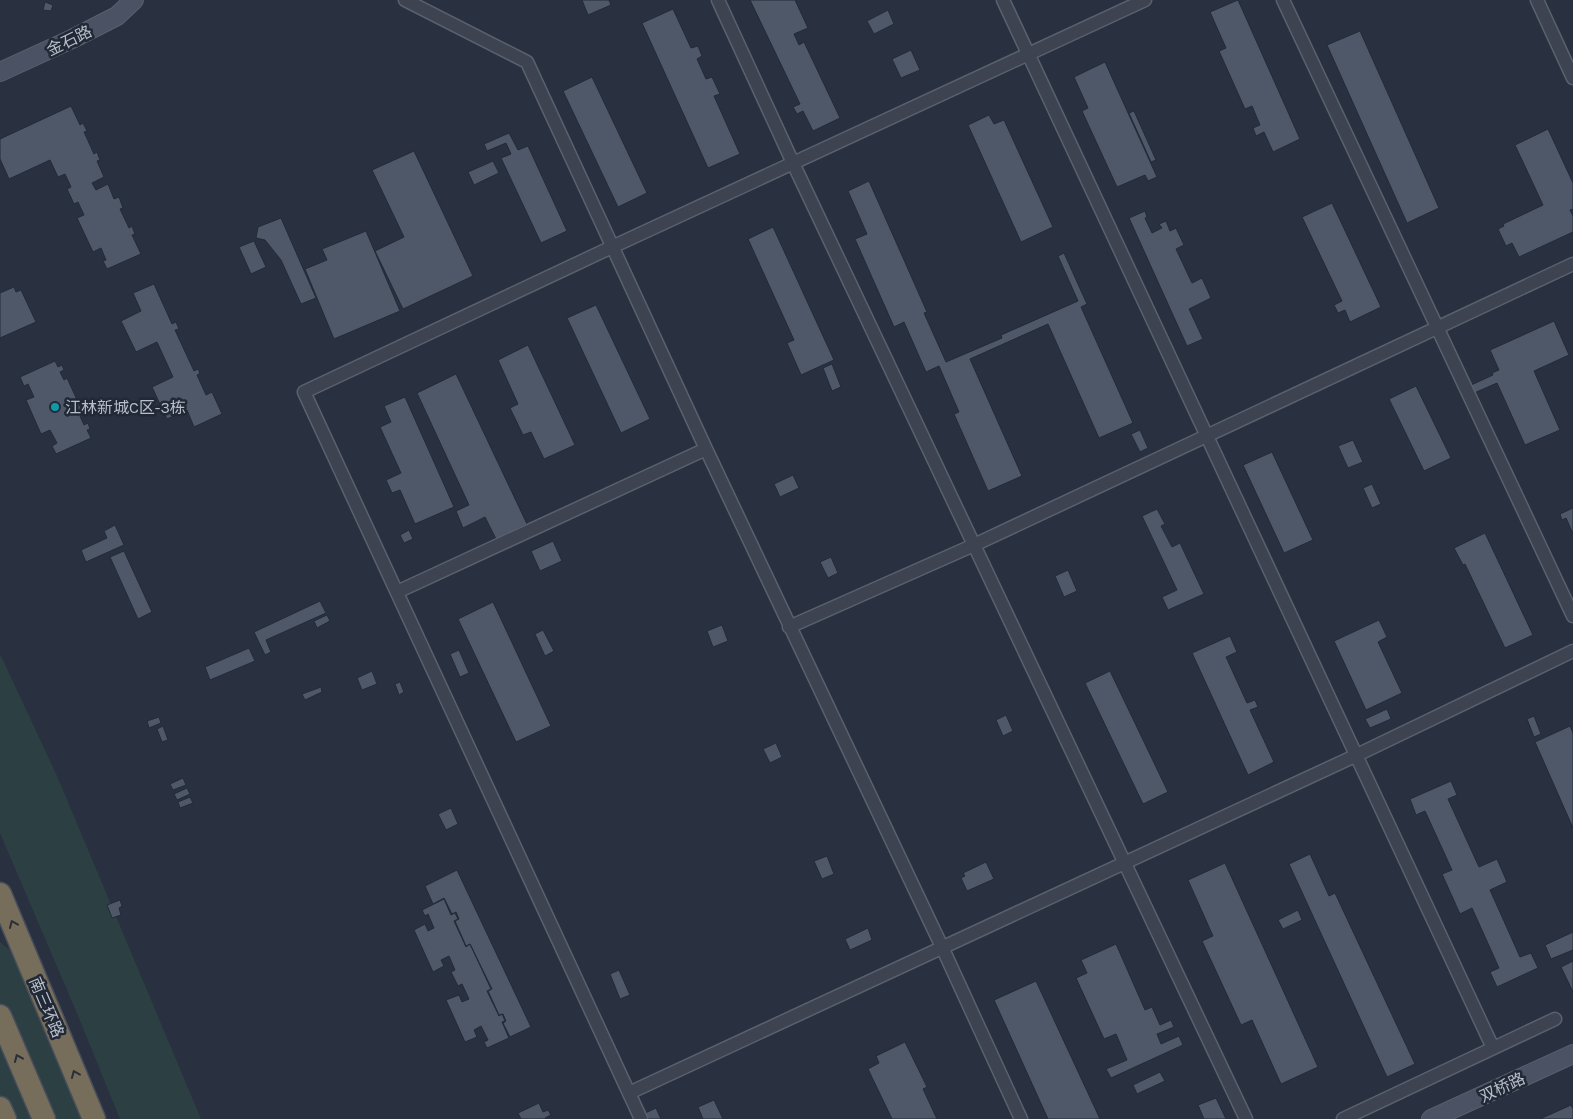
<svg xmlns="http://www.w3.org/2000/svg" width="1573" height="1119" viewBox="0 0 1573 1119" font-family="Karla,'Noto Sans SC',sans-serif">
<rect width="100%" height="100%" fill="#293140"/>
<!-- green -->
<path fill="#2c3f42" d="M0,654L57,776L201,1119H120L79,1018L0,833Z
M0,942L10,950L81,1119H0Z"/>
<!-- building -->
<path fill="#4f5869" stroke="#232a38" d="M582,0H609L611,5L588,15Z
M750,0H795L808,28L794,34L799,45L804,42L840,118L813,131L803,111L797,114L793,107L800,104Z
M1238,0L1300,139L1273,152L1264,132L1256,136L1253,128L1260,125L1252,106L1245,109L1219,51L1226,48L1210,12Z
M45,2L53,5L51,11L43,10Z
M673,9L691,48L698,46L702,56L697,59L706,79L712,77L720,94L714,96L740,154L708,168L642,23Z
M888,10L894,24L874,34L867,21Z
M1360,31L1439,208L1407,223L1327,45Z
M911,50L920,70L901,78L892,59Z
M1105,62L1157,177L1148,181L1145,175L1117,187L1082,111L1088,108L1074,77Z
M592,77L647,193L618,207L563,91Z
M71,106L80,125L83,123L87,131L84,132L94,154L97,152L100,160L97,161L104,177L92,183L96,190L108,184L114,199L119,197L123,208L120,209L129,228L132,226L135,234L132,235L141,254L107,269L103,261L106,260L101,248L93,252L77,218L84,215L78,202L74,204L67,189L71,187L65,174L58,177L50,160L9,179L0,159V139Z
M1134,111L1156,160L1151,162L1129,113Z
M989,115L994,124L1004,120L1053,227L1021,242L968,125Z
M1548,129L1573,183V209L1570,210L1573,216V232L1519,257L1512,243L1506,246L1498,229L1504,226L1503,224L1543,205L1515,145Z
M509,133L518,150L528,146L567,231L541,243L501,158L511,154L506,143L487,151L484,144Z
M414,151L473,276L403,309L375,251L404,237L372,170Z
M493,161L499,173L474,185L468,172Z
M869,181L927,312L924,313L946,362L1002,338L1001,335L1078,301L1058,256L1064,253L1087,304L1081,307L1133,423L1099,438L1048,324L970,359L1022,476L988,491L954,414L959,412L939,366L926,372L904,322L894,327L855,239L867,234L848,191Z
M1332,203L1381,307L1350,322L1345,310L1338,313L1334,305L1342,301L1302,217Z
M1145,211L1147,217L1145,218L1152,233L1162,228L1159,224L1166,221L1170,231L1176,228L1184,245L1176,249L1192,283L1202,278L1211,298L1189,309L1203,339L1187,346L1129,218Z
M281,218L316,298L301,304L281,260L265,240L256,238L258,227Z
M773,227L834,360L801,375L787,343L794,340L748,239Z
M366,231L400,311L334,339L305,269L327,260L322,249Z
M254,241L266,267L251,274L239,247Z
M154,284L172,324L176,322L179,329L175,330L194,371L198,369L200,373L197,375L206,395L212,392L222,414L194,427L187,410L167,419L152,387L173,377L157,342L136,352L121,321L141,311L133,293Z
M14,287L16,292L21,290L36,322L0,338V293Z
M596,305L650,419L621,433L567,318Z
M1554,321L1569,355L1534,371L1560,430L1525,445L1497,383L1472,394L1469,386L1493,375L1492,373L1499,370L1490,350Z
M528,345L575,445L544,459L531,432L523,435L510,408L518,404L498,360Z
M55,361L58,367L62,365L64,370L60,372L64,380L67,378L84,415L80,416L84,425L88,423L90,429L87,430L91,438L56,454L52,446L57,443L50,430L41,434L26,400L34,397L28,384L24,386L20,377Z
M832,364L841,387L832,391L823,368Z
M456,374L527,524L496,539L485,517L463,528L456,511L469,505L417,393Z
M1416,386L1451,458L1424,471L1389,399Z
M405,397L454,507L415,524L400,490L392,493L386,480L401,473L380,427L391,422L384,406Z
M1140,430L1148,448L1140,452L1131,434Z
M1353,440L1363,462L1348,468L1338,446Z
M1272,452L1313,540L1284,553L1243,465Z
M793,475L799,488L780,497L774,484Z
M1372,484L1381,504L1372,508L1363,488Z
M1573,508V534L1566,518L1562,520L1560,514Z
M1157,509L1165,524L1161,526L1172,547L1180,543L1204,594L1168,610L1162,597L1177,590L1142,516Z
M115,525L124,545L86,562L81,550L107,538L104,531Z
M409,530L413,539L404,543L400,535Z
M1485,533L1533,635L1505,648L1465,564L1463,565L1454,548Z
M553,541L562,561L540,571L531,551Z
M124,551L152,612L138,619L110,557Z
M831,557L838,573L828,578L820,562Z
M1068,570L1077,591L1064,597L1055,576Z
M320,601L326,613L266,640L271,652L265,655L254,632Z
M493,602L551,726L516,742L458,619Z
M327,615L330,621L317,628L314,621Z
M1379,620L1387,637L1378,642L1402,693L1366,710L1334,641Z
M722,625L728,641L713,647L707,631Z
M543,630L554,651L545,656L535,634Z
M1230,636L1237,652L1226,657L1247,703L1255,700L1258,707L1250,710L1274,762L1248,775L1192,653Z
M249,648L255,661L210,680L205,667Z
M459,650L469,673L460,677L450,654Z
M372,671L377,684L362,690L357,678Z
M1110,671L1168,792L1143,804L1085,683Z
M400,682L404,692L399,695L395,684Z
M321,687L322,692L305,700L302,694Z
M1387,709L1391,719L1370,728L1365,719Z
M1006,715L1013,731L1003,736L996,720Z
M1534,716L1541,734L1534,737L1527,719Z
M159,717L161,723L149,728L147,721Z
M163,726L168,740L162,742L157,729Z
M1570,726L1573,733V828L1535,742Z
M776,743L782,757L770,763L763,749Z
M183,778L186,785L173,790L170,784Z
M1451,781L1457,795L1448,799L1479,867L1497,859L1507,882L1490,890L1520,957L1531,953L1538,968L1497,987L1490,972L1499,968L1472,908L1460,914L1442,874L1452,870L1425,811L1416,815L1410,799Z
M187,788L190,794L177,800L174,794Z
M190,797L193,803L180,808L178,802Z
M451,808L458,824L446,830L438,814Z
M1310,854L1329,896L1335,893L1415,1064L1387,1077L1289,864Z
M827,856L834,874L822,879L814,861Z
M986,862L994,879L967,891L961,878L965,876L963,873Z
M1225,863L1318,1067L1281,1084L1252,1020L1241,1025L1202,941L1213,936L1188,880Z
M457,870L531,1027L510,1037L503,1023L506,1021L503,1014L499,1015L488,991L492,989L470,944L466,946L455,921L459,919L456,912L452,914L444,898L433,904L425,886Z
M444,899L451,915L455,913L458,919L454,921L466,947L470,944L491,989L487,991L499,1016L502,1014L505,1021L502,1022L509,1038L487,1048L484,1042L488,1040L481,1026L474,1030L477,1037L465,1042L446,1000L459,995L462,1002L469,999L462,984L458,986L451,972L455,970L449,956L441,960L444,966L433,972L414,930L425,924L428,931L434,928L428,914L425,916L422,910Z
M120,900L122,906L119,908L121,915L112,918L107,905Z
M1298,910L1302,920L1283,929L1278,920Z
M868,928L872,940L850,950L845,939Z
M1573,932V950L1551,959L1545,945Z
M1116,944L1145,1010L1152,1007L1160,1025L1171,1020L1174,1027L1157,1034L1161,1044L1179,1036L1183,1045L1111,1078L1106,1069L1127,1060L1116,1034L1104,1039L1076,978L1087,973L1081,960Z
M1573,961V992L1561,967Z
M619,970L630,995L620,999L610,974Z
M1036,981L1100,1119H1048L994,1000Z
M905,1042L927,1087L923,1089L937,1119H892L868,1069L879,1063L876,1056Z
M1160,1072L1165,1081L1137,1094L1133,1085Z
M1216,1098L1226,1119H1204L1198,1105Z
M714,1100L723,1119H703L698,1107Z
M539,1103L543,1112L548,1110L551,1115L545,1118L546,1119H521L518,1113Z
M1571,1105L1573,1109V1119H1540Z
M656,1108L661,1119H643L641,1115Z"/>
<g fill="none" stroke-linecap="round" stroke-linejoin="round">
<defs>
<path id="street" d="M405,0L527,62L706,449L942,947L1021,1119
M718,0L793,163L1246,1119
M1003,0L1493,1048
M1283,0L1573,616
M1537,0L1573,78
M397,592L706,449
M789,627L974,545L1573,264
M629,1093L1357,755L1573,651
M641,1119L304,392L612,247L1145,0
M1343,1119L1555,1019"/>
<path id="secondary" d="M0,72L72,39L117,16L134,0
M1431,1119L1573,1054"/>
<path id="highway" d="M0,894L94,1119
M0,1016L44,1119
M0,1108L5,1119"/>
</defs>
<!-- street casing -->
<use href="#street" stroke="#5a616e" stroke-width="15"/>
<!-- secondary casing -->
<use href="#secondary" stroke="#5a616e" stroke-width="20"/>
<!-- highway casing -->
<use href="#highway" stroke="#474e5b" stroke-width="25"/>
<!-- street -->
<use href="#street" stroke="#3d4350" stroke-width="12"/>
<!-- secondary -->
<use href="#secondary" stroke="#4b5263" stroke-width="18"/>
<!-- highway -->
<use href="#highway" stroke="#766d5a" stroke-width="22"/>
</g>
<!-- one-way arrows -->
<defs><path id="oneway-chevron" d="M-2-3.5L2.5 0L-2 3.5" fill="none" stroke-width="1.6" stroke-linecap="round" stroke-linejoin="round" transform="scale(1.25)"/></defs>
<g stroke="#2a2f3a">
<use href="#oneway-chevron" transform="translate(13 924) rotate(-113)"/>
<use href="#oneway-chevron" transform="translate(18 1058) rotate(-113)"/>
<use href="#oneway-chevron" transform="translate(75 1074) rotate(-113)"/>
</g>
<!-- markers -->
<circle fill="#0f9aa8" stroke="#212836" stroke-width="2" cx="55" cy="407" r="5"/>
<g text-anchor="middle" stroke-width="5" stroke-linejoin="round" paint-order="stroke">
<!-- street labels -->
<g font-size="16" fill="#b9bfca" stroke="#212836">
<text transform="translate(69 40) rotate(-26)" y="6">金石路</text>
<text transform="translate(47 1007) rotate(67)" y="6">南三环路</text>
<text transform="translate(1502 1087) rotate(-25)" y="6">双桥路</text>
</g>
<!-- poi labels -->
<g font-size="16" fill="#b9bfca" stroke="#212836" text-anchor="start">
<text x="65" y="413">江林新城C区-3栋</text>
</g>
</g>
</svg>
